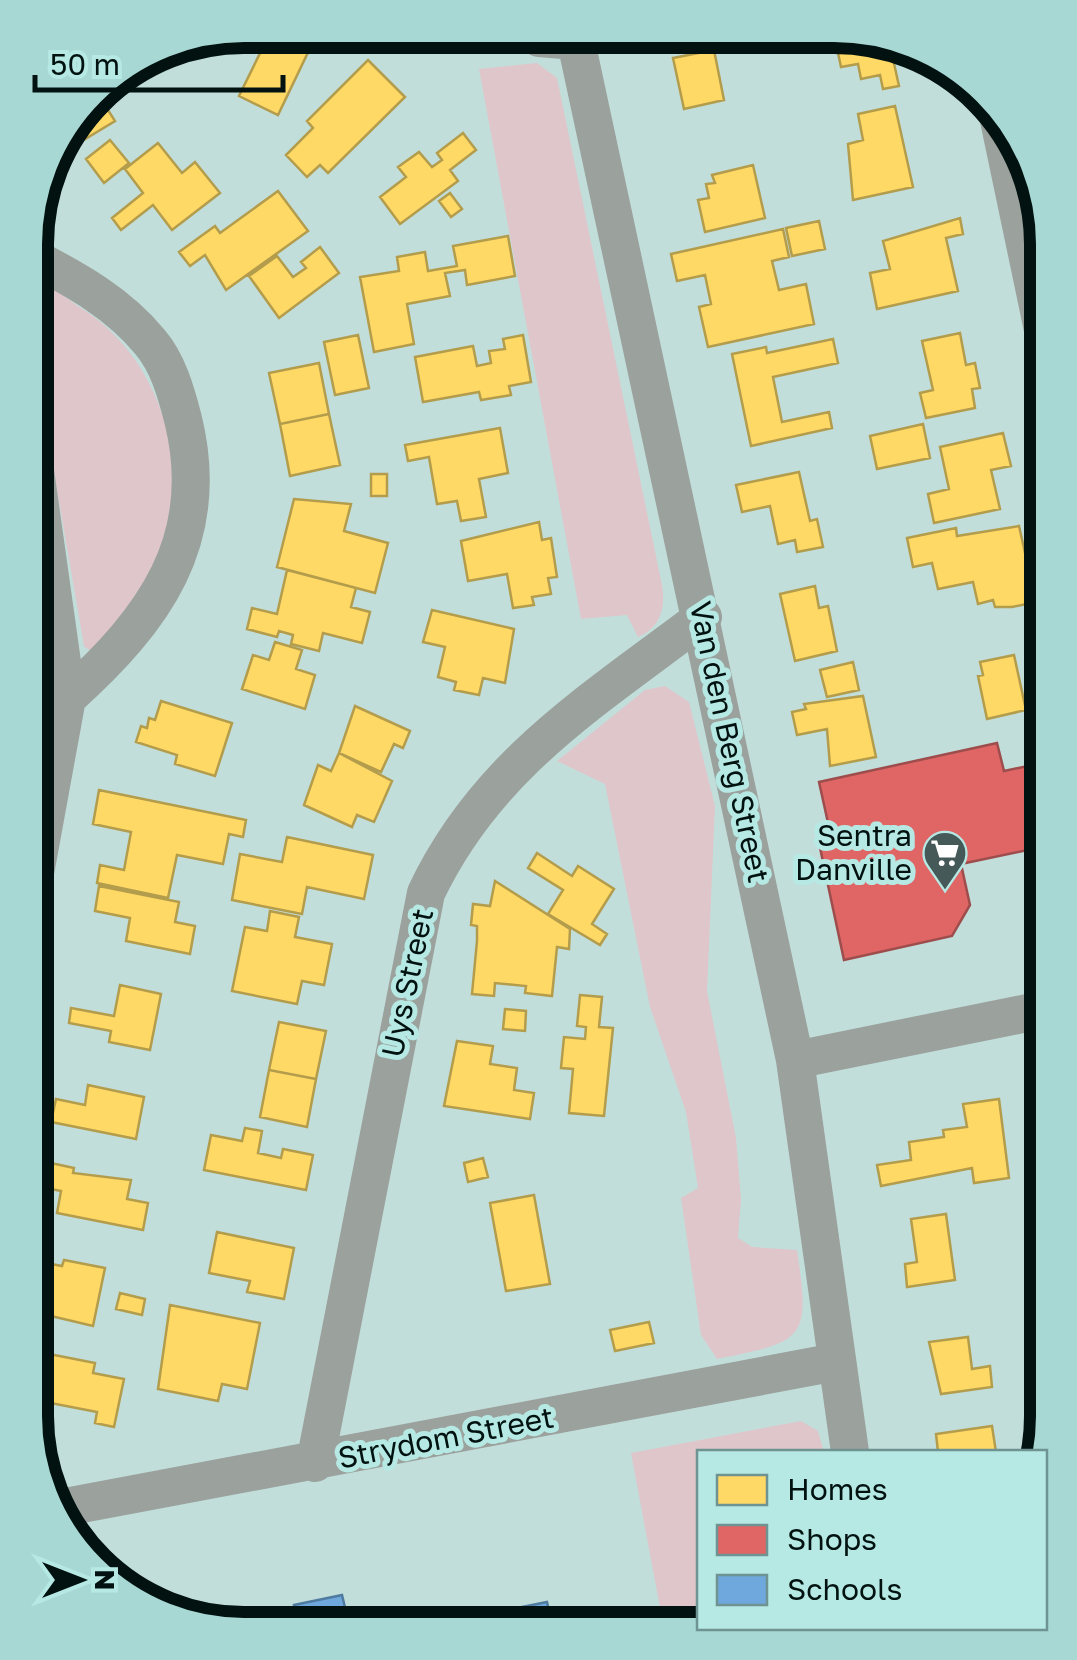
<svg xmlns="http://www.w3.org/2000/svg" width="1077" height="1660" viewBox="0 0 1077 1660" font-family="'Golos Text',sans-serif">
<rect width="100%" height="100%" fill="#c2dedb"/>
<!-- green -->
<path fill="#dfc6cb" d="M537,63L557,78L662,585C666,608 660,628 638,637L627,615L581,619L479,69Z
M32,281C48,282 65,297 78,306C180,369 203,512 129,605C117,619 105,642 89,650L84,646L32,345Z
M665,686L689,702L715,806L707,991L736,1138L741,1199L738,1238L752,1247L797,1250C811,1341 804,1341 717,1359L701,1335L681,1198L698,1188L686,1112L650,1007L605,784L557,761L645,690Z
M801,1421L818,1431L824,1452H700V1628H846L664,1629L631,1453Z"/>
<!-- homes -->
<path fill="#ffd966" stroke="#b39d4c" stroke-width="2.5" d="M834,34H874L889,41L899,86L883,89L880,75L861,79L858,64L841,67Z
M303,40L312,44L278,115L239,96L266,41Z
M194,41L152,72L144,59L175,42Z
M714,50L724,100L684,109L673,58Z
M368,60L405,97L328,173L320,165L307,177L286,155L313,128L307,121Z
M96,91L115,121L62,153L56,144L58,137Z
M895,106L913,187L853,200L848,144L863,140L858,114Z
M463,133L476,150L450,170L458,181L400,224L380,197L406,177L398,167L419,152L432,167L442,160L437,153Z
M110,140L129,163L104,183L86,159Z
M158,143L182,173L195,162L220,193L172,230L153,205L121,230L112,218L143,193L125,169Z
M753,165L765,218L705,232L698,200L709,198L706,184L715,183L712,175Z
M278,191L308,231L226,290L205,255L190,266L179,252L215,226L220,233Z
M450,193L462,209L451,217L439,201Z
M960,218L963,234L946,238L958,291L877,309L870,273L890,269L883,241Z
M819,221L825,249L792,256L786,228Z
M783,229L789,257L772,261L779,290L806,284L814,324L708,347L699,307L711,304L705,275L677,281L671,254Z
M508,236L515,276L467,285L465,270L445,273L450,296L407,304L414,344L374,352L360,277L399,271L397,257L425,252L428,271L457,266L453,246Z
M320,247L339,273L279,318L249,276L277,256L293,277L306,268L301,262Z
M960,333L966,365L975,363L980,388L972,389L975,408L926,418L920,393L933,390L922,341Z
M358,335L369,388L335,395L324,342Z
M523,335L531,382L509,386L511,395L481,400L479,392L423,402L415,357L473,346L477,366L491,363L489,351L505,349L503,339Z
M833,339L838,363L773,377L782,422L829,412L832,428L751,446L732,354L766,347L767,353Z
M319,363L329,414L280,424L269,373Z
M329,414L340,465L290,476L280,424Z
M923,424L930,458L877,469L870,436Z
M500,428L508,473L479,479L486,517L461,521L457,501L437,504L429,457L408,461L405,445Z
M1003,433L1011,466L991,470L1000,509L934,523L928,494L949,489L940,447Z
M799,472L810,521L817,519L823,547L797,552L795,540L778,544L770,506L742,512L736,485Z
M371,474H387V496H371Z
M294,499L351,504L344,531L388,543L375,593L277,567Z
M539,522L542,540L551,538L557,577L548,578L551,594L532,597L534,605L513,608L507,574L468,581L461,541Z
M1019,526L1036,602L1012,607H995L993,600L978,604L973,582L938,589L932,563L913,567L907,538L956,528L957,536Z
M287,570L356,588L351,607L370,612L362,643L323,633L319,651L291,644L293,635L279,631L277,637L247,629L252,608L277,614Z
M815,586L819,608L828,606L837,651L795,661L780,594Z
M432,610L514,629L505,683L483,678L479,695L454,690L456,682L438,677L445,647L423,642Z
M275,642L302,650L296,669L315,675L305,709L242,689L253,655L269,660Z
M1014,655L1026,710L987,719L978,676L983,675L980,662Z
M853,662L859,690L827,697L820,670Z
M863,696L876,757L830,766L827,729L797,735L792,712L806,709L804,704Z
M161,701L232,723L215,776L175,764L177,755L136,742L141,726L147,728L149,718L155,720Z
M355,706L410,731L403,748L394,744L381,772L339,753Z
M339,753L392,781L374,822L357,815L352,827L304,805L318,765L331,771Z
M99,790L246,820L243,837L229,834L223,864L177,855L168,898L97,883L100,865L124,870L131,832L93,824Z
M287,837L373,855L364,899L307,887L302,914L232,900L240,854L282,862Z
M537,853L572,876L578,866L614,889L592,924L607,934L600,945L548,914L563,890L528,868Z
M495,881L570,929L569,949L557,947L552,996L525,993L526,986L495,983L494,996L472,994L477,941V926L471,925L473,904L490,906Z
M99,886L179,902L175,922L195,926L190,954L126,941L130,918L95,911Z
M270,911L299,917L295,937L332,944L324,985L302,981L297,1004L232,991L245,927L267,931Z
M120,985L161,994L150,1050L109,1042L111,1031L69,1023L71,1008L114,1016Z
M580,995L602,997L599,1027L613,1028L604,1116L569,1113L573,1069L561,1068L564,1037L585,1039L586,1027L577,1026Z
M505,1009L526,1011L525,1031L503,1029Z
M279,1022L326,1031L316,1079L269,1070Z
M457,1041L493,1046L490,1064L517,1068L514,1090L534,1093L530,1119L444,1106Z
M269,1070L316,1079L307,1127L260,1117Z
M88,1085L144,1097L136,1139L51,1122L56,1099L85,1105Z
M999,1099L1009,1178L974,1183L972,1168L881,1186L877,1165L911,1160L909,1142L944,1137L943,1130L967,1127L963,1104Z
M245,1128L262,1131L258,1153L281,1158L283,1149L313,1155L306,1190L204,1170L211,1135L242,1141Z
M483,1158L488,1177L468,1182L464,1163Z
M51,1163L74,1168L73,1173L131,1180L127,1199L148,1203L143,1230L57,1213L61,1191L46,1188Z
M534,1195L550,1284L506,1291L490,1203Z
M946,1214L955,1280L907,1287L905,1264L917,1262L911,1219Z
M217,1232L294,1248L284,1299L247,1292L250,1281L209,1273Z
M30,1260L62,1266L64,1260L105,1268L93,1326L30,1311Z
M120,1293L145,1299L142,1315L116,1309Z
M170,1305L260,1323L247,1389L222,1384L218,1401L158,1389Z
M649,1322L654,1343L615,1351L610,1330Z
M968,1337L972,1369L990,1366L992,1387L941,1394L929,1342Z
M34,1351L95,1363L93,1373L124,1379L114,1427L95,1423L97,1412L30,1399Z
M992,1426L996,1452H938L936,1434Z"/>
<!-- shops -->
<path fill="#e06666" stroke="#9d4d4c" stroke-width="2.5" d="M997,743L1004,771L1047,762V846L961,864L970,905L952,936L844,960L819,843L832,841L819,782Z"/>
<!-- schools -->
<path fill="#6fa8dc" stroke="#4e7b9f" stroke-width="2.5" d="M342,1595L350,1628H299L294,1605Z
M547,1602L553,1629H495L491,1613Z"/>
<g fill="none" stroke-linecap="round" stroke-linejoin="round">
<!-- minor -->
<path stroke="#9ba19c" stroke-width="38" d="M575,37L795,1060L850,1452
M539,38L576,41
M999,120L1047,349
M32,257C76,280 118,303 150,342C168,363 176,392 183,419C213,540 154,620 67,698
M31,895L67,698L32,449
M795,1060L1047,1009
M315,1463L426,893C487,764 594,700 703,617
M55,1509L836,1362"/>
</g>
<!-- icons -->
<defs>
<symbol id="supermarket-pin" viewBox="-11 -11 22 30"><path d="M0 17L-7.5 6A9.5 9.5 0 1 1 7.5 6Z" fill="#455958" stroke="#b7e9e4"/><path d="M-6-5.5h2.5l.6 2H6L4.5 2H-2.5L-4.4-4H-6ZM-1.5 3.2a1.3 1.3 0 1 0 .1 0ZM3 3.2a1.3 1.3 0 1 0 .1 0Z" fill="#fff"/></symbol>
</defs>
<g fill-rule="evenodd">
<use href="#supermarket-pin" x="920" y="828" width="50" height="68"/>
</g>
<g text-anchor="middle" stroke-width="10" stroke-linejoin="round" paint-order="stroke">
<!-- street labels -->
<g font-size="30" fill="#011211" stroke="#b7e9e4">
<text transform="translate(729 742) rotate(78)" y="10">Van den Berg Street</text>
<text transform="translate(408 983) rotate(-78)" y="10">Uys Street</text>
<text transform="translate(446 1438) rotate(-11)" y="10">Strydom Street</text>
</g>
<!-- poi labels -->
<g font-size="30" fill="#011211" stroke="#b7e9e4" text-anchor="end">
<text x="912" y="846">Sentra<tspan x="912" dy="34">Danville</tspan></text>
</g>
</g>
<!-- crop -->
<path d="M0 0H1077V1660H0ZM244 48H834A196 196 0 0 1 1030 244V1416A196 196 0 0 1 834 1612H244A196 196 0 0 1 48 1416V244A196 196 0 0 1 244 48Z" fill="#a8d8d3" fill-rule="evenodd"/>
<path fill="none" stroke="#011211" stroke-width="12" d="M244 48H834A196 196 0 0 1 1030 244V1416A196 196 0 0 1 834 1612H244A196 196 0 0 1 48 1416V244A196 196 0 0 1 244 48Z"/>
<!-- legend -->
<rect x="697" y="1450" width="350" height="180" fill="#b7e9e4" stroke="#6e9390" stroke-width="2.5"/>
<rect x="717" y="1475" width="50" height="30" fill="#ffd966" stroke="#6e9390" stroke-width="2.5"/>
<text x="787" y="1500" font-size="30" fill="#011211">Homes</text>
<rect x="717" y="1525" width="50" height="30" fill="#e06666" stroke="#6e9390" stroke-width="2.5"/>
<text x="787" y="1550" font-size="30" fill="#011211">Shops</text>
<rect x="717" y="1575" width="50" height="30" fill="#6fa8dc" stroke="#6e9390" stroke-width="2.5"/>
<text x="787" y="1600" font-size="30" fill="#011211">Schools</text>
<!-- north arrow -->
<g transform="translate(80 1580) rotate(90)" stroke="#b7e9e4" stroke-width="8" paint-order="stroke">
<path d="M0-8L18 38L0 25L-18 38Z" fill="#011211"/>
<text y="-15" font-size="28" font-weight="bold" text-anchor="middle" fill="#011211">N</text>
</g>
<!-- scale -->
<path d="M35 75v15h248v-15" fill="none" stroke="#011211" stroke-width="5"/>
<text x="50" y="75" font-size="30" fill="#011211" stroke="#b7e9e4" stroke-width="8" paint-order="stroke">50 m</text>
</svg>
